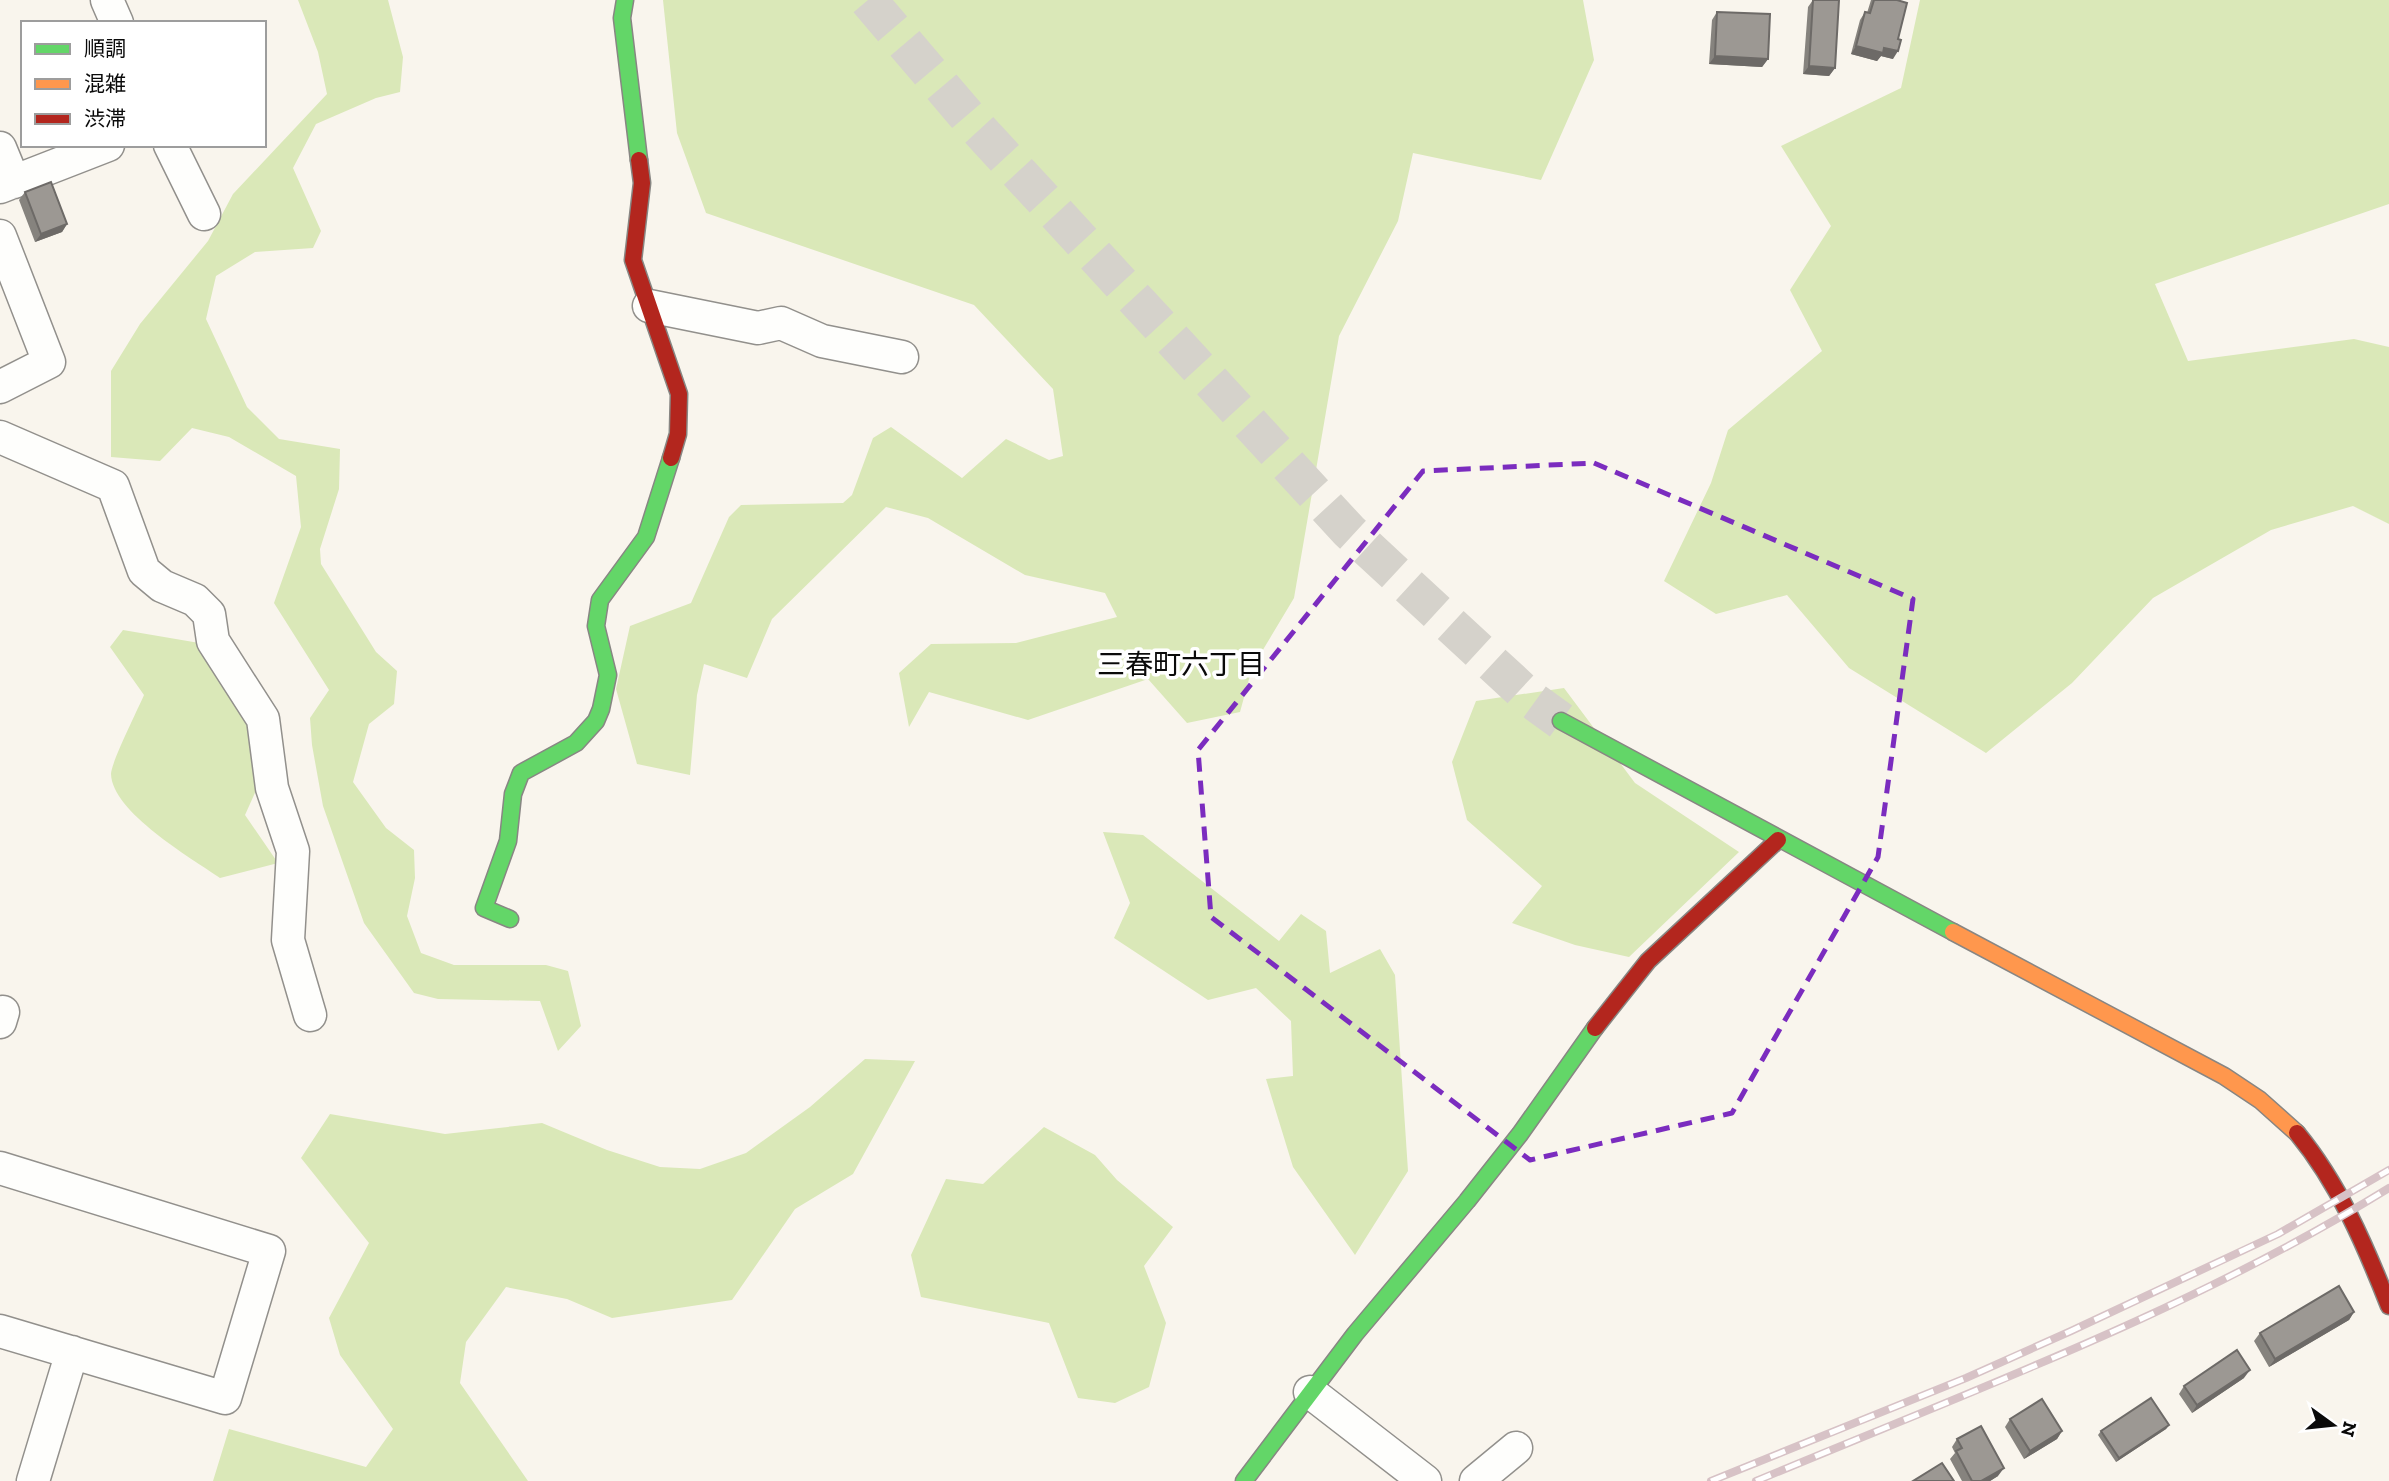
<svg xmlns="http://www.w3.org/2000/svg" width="2389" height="1481" viewBox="0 0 2389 1481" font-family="'Zilla Slab','Noto Sans JP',serif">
<rect width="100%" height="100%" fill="#f9f5ed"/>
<!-- forest -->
<path fill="#dae8b8" d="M298,0H388L403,57L400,92L376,98L316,124L293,168L321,231L313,248L255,252L216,276L206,319L247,407L279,439L340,449L339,489L320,549L321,564L376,652L397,671L394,704L369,724L353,782L386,828L414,850L415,878L407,916L421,953L454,965H546L568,971L581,1026L558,1051L540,1001L438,999L414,993L364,923L323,806L312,745L310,718L329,690L274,603L301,527L296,476L229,437L192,428L160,461L111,457V371L140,324L208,241L233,194L327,94L318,52Z
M663,0H1583L1594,60L1541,180L1413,153L1398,221L1339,336L1294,598L1252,668L1240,712L1187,723L1148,679L1028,720L929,692L909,727L899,673L931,644L1016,643L1117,617L1105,593L1025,575L928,518L886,507L772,619L747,678L704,664L697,695L690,775L637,764L616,689L630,626L691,603L729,517L741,505L843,503L852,495L873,438L891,427L962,478L1006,439L1049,460L1063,456L1053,389L974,305L706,213L677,133Z
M1920,0H2389V204L2155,284L2188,361L2354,339L2389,347V524L2353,506L2271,530L2153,598L2072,683L1986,753L1849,668L1787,595L1716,614L1664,581L1711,483L1728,430L1822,351L1790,290L1831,226L1781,146L1901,88Z
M123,630L211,645L256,728L258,786L245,815L278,863L220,878C191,858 112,812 111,774C111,763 138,709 144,695L110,647Z
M1564,688L1635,783L1739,852L1629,957L1575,945L1512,923L1542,886L1467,820L1452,762L1476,701Z
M1103,832L1143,835L1279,941L1301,914L1326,931L1330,973L1380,949L1395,975L1408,1171L1355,1255L1293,1167L1266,1079L1293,1076L1291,1021L1256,988L1208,1000L1114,938L1130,903Z
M865,1059L915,1061L853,1174L795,1209L732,1300L612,1318L567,1299L506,1287L466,1342L460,1383L528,1481H213L229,1429L366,1467L393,1429L340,1355L329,1318L369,1243L301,1158L330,1114L445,1134L542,1123L607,1150L660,1167L700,1169L746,1153L810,1107Z
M1044,1127L1095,1155L1117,1180L1173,1227L1144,1266L1166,1323L1149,1387L1115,1403L1078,1398L1049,1323L921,1297L911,1255L946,1179L983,1184Z"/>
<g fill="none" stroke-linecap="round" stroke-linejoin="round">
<!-- secondary-tunnel -->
<path stroke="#d5d2cb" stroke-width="38" stroke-dasharray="38 19" stroke-linecap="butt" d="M868,0L972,122L1349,531L1532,700L1561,721"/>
<defs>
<path id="street" d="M107,0L117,23
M170,145L204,214
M0,148L14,182
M0,187L108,145
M0,236L49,362L0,387
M649,306L758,328L781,323L822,341L902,357
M0,437L113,486L144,571L162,586L195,600L209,614L213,641L263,719L272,788L293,851L288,940L310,1015
M0,1022L3,1012
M0,1168L269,1251L225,1398L0,1331
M1310,1392L1425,1481
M33,1481L72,1352
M1476,1481L1516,1448"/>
<path id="fast" d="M625,0L622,18L639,160
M1561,721L1953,932
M510,919L484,908L508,841L513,794L521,773L576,743L596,721L601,709L608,675L596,626L600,600L646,537L671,458
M1244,1481L1355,1334L1467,1201L1520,1134L1595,1028"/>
<path id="slow" d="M1953,932L2224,1076L2260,1100L2297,1133"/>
<path id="jam" d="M639,160L642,183L633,260L679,394L678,434L671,458
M1595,1028L1648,961L1778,840
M2297,1133C2339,1184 2365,1245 2389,1306"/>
</defs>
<!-- street casing -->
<use href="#street" stroke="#92908c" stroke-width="35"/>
<!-- fast casing -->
<use href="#fast" stroke="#888683" stroke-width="19"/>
<!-- slow casing -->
<use href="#slow" stroke="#888683" stroke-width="19"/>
<!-- jam casing -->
<use href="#jam" stroke="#888683" stroke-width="19"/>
<!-- street -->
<use href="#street" stroke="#fefefc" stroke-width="32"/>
<!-- fast -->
<use href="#fast" stroke="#63d668" stroke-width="16"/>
<!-- slow -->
<use href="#slow" stroke="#ff974d" stroke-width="16"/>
<!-- jam -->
<use href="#jam" stroke="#b3261e" stroke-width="16"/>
<defs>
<path id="rail" d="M1711,1481L1966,1378L2071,1331L2278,1234L2389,1170
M1756,1481C1971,1391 2190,1311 2389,1188"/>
</defs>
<!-- rail casing -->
<use href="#rail" stroke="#d7c2c6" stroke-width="8"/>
<!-- rail -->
<use href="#rail" stroke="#fff" stroke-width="5" stroke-dasharray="16" stroke-linecap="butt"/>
</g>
<!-- wall -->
<path fill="#86837e" d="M1813,0H1839L1835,68L1829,76L1803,74L1808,7Z
M1871,0H1897L1893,59L1881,56L1877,61L1851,54L1860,20L1865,12L1867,13Z
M1717,12L1768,59L1762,67L1709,64L1712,20Z
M25,192L67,224L62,232L35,242L19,200Z
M2354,1312L2349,1320L2269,1367L2254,1341L2260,1333Z
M2244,1378L2192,1413L2179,1394L2184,1386Z
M2010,1419L2062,1431L2057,1439L2024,1459L2005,1427Z
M2169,1425L2166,1429L2116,1462L2098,1435L2101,1431Z
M1957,1439L1998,1476L1990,1481H1962L1950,1459L1955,1453L1952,1447Z"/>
<!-- shaded-wall -->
<path fill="#6d6a67" d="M1856,46L1884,48L1898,51L1893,59L1881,56L1877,61L1851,54Z
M1715,56L1768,59L1762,67L1709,64Z
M1809,66L1835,68L1829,76L1803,74Z
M67,224L62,232L35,242L41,234Z
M2354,1312L2349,1320L2269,1367L2275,1359Z
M2250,1370L2244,1378L2192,1413L2197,1405Z
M2169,1425L2166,1429L2116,1462L2119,1458Z
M2062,1431L2057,1439L2024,1459L2030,1451Z
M2004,1468L1998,1476L1990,1481H1981Z"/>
<!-- building -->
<path fill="#9c9893" stroke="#6d6a67" stroke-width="2" d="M1813,0H1839L1835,68L1809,66Z
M1874,0H1897L1907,3L1898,39L1901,40L1898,51L1884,48L1883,53L1856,46L1865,12L1870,13Z
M1717,12L1770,14L1768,59L1715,56Z
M51,182L67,224L41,234L25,192Z
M2339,1286L2354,1312L2275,1359L2260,1333Z
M2237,1350L2250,1370L2197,1405L2184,1386Z
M2151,1398L2169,1425L2119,1458L2101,1431Z
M2042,1399L2062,1431L2030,1451L2010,1419Z
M1981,1426L2004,1468L1981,1481H1972L1956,1451L1962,1448L1957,1439Z
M1942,1463L1954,1481H1913Z"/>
<!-- marked area -->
<path fill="none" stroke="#7b2cbf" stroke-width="5" stroke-dasharray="14 9" stroke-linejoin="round" d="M1594,463L1913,599L1878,857L1732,1113L1530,1160L1211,917L1198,750L1423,471Z"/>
<g text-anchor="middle" stroke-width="7" stroke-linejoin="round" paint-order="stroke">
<!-- neighbourhood labels -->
<g font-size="28" fill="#0a0a0a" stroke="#fff">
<text x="1181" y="674">三春町六丁目</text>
</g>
</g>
<!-- legend -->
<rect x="21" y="21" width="245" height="126" fill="#ffffff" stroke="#9d9d9d" stroke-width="2"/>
<rect x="35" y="44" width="35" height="10" fill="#63d668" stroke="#9d9d9d" stroke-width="2"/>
<text x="84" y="56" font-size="21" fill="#0a0a0a">順調</text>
<rect x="35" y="79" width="35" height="10" fill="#ff974d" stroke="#9d9d9d" stroke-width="2"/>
<text x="84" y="91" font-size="21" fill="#0a0a0a">混雑</text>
<rect x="35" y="114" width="35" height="10" fill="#b3261e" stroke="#9d9d9d" stroke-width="2"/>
<text x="84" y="126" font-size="21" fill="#0a0a0a">渋滞</text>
<!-- north arrow -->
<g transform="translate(2333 1425) rotate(105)" stroke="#ffffff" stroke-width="5" paint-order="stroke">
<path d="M0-5L12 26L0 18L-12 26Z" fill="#0a0a0a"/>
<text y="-10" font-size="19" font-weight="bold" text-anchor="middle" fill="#0a0a0a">N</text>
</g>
</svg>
